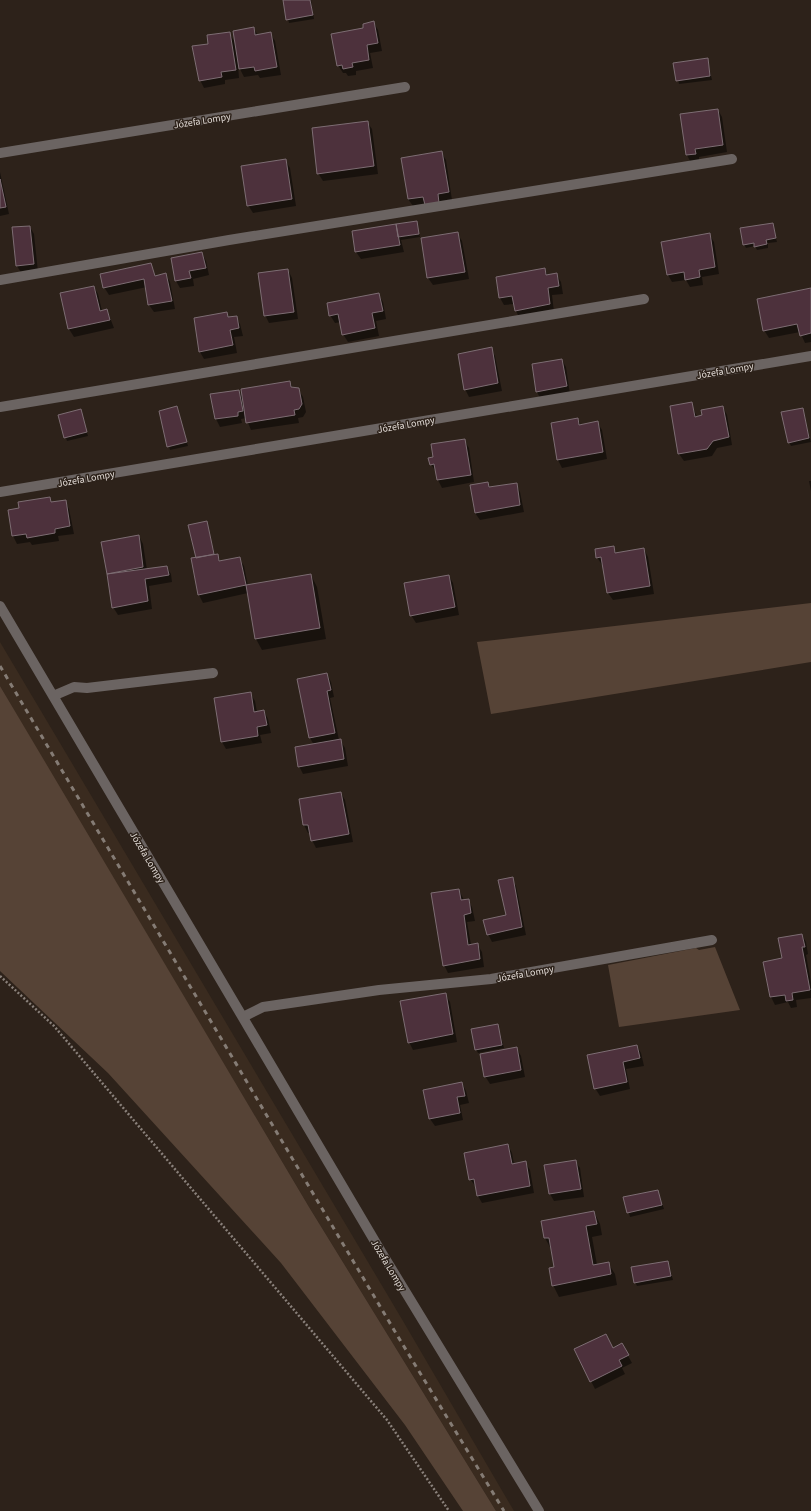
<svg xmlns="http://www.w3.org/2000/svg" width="811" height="1511" viewBox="0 0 811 1511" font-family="'Source Sans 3',sans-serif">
<rect width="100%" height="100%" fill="#2d221a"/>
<!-- built -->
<path fill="#3a2b1f" d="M0,642L403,1321L514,1511H496L309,1207L53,777L0,686Z"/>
<!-- green -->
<path fill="#564336" d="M811,603V662L491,714L477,642Z
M0,686L309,1207L496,1511H463L405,1425L281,1263L108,1073L0,971Z
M715,947L740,1010L619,1027L608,965L696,948L699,950Z"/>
<!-- shadow -->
<path fill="#0007" d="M284,0H311L314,19L289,23Z
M374,23L378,30L382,51L370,53L373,68L356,71V75L348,76L346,73H343L338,65L364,29Z
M253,28L258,35L270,33L275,41L281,75L260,78L258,75L244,77L238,65L239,78L225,80V84L204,88L200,80L209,45L229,33L236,44Z
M707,59L712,80L679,84L675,64Z
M718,110L722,117L727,152L699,157V161L691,163L687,155L681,115Z
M367,122L372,129L378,174L323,181L318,173Z
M441,152L446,160L452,200L413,206L408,199Z
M285,160L290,168L296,206L253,213L248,205Z
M0,172L9,214L0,216Z
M416,222L420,237L401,240L404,252L361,259L356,252Z
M772,224L777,242L768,243V248L757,250L755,246L746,248L744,244Z
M30,227L34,234L38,272L22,274L17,266L13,228Z
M457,233L462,241L469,279L433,285L428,278L422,239Z
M709,234L714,242L719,274L702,277L703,285L690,287L686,280L672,282L668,275Z
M202,253L206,261L209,275L193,279L194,286L180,288L176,281L172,259Z
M151,264L156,277L166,275L170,282L175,309L154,312L149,305L147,287L109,295L104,287Z
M544,269L548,275L556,274L561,282L563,294L552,295L554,312L520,319L516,311L514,304L504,305L500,298Z
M288,270L292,278L298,319L269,323L265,315Z
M94,287L98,294L102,311L107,310L114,328L74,337L69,329L61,294Z
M811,289V342L805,343L800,332L769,338L764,330Z
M378,294L383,302L386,319L376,321L379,336L348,342L343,334L341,322L335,323L330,315Z
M226,313L229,318L236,317L240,324L243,336L234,337L237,353L204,359L200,352Z
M491,348L495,356L502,391L469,397L465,389Z
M562,360L566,367L570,394L541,400L537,392L533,365Z
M290,382L293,388L298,389L303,397L306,412L303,417L298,418L299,423L251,430L246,418L241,419L242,423L220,427L216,419L211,395L239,391L243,398Z
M691,403L697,417L723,407L727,415L732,445L717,448L712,456L684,461L679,454L672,407Z
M177,408L188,446L170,450L160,412Z
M802,409L811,442L791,446L789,442Z
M80,410L88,436L67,441L59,416Z
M578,419L581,425L597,422L602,430L607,459L562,468L558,460L552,424Z
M464,440L469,448L474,482L442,488L438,480L436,472L431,464L434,458Z
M809,481H811V491Z
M488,483L491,488L516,484L520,492L524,512L480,520L475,513Z
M49,498L52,503L65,501L69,509L74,534L58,536L59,541L32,545L30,542L17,544L13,536L9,511L20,509Z
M206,522L215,555H217L221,562L239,558L244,566L248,586L311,575L317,587L326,639L262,650L256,639L248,593L203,603L199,595L192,559L197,558Z
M139,536L143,544L147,570L167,567L171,574L172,582L149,586L152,609L118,615L113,607L102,543Z
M613,547L617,554L644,549L648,557L654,594L613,600L608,593L604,565H602L597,557Z
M449,576L453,583L459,615L416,623L411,615Z
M327,674L331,682L334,697L330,698L339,740H340L345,748L348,766L303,774L299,766L314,745L310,738Z
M250,693L255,701L257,712L264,711L268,719L271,733L260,735L262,743L226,749L222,742Z
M341,793L345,800L353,842L316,848L312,840L311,832L308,833L304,825L300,800Z
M512,879L516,886L526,935L492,942L488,934L507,916Z
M459,890L464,900H468L472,907L475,921L467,922L471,945L477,944L482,952L484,967L448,973L444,965Z
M802,935L806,942L808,954L806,955L811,983V998L796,1000L797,1007L791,1008L788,1002L775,1005L771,997L765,963L783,959Z
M445,994L450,1002L457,1042L413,1050L409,1042Z
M498,1025L504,1048L478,1053L476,1049Z
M637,1046L641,1053L644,1066L626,1069L630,1089L600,1096L595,1088Z
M517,1049L521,1056L525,1077L490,1084L485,1076Z
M462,1083L466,1091L469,1103L460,1105L463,1120L435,1126L430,1119L424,1091Z
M508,1145L512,1153L514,1164L525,1162L530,1170L534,1193L482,1203L478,1196L476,1187L470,1179Z
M575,1161L580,1168L584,1197L554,1201L550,1194Z
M658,1191L664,1209L630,1217L625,1198Z
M594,1212L600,1224L602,1235L592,1237L597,1265L608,1263L615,1274L617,1285L559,1297L553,1285L555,1268L551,1249L545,1238Z
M668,1262L673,1280L637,1286L635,1282Z
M613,1349L626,1352L632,1363L622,1368L625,1374L595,1389L591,1381Z"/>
<!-- building -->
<path fill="#4d313c" stroke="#7d6d73" d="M283,0H310L313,15L286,20Z
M374,21L378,43L367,45L369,60L352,63L353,67L343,69L342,65L337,66L331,34L363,28V24Z
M254,27L255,35L271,32L277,67L255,71L254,67L239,69L233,31Z
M230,32L236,70L221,72L222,77L199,81L192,46L208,44L207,35Z
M708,58L710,76L676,81L673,63Z
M718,109L723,145L695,149L696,154L686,155L680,114Z
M368,121L374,166L317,174L312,128Z
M442,151L449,192L438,194L439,203L425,205L423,197L408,199L401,158Z
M286,159L292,199L247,206L241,166Z
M0,179L6,207L0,208Z
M417,221L419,234L398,237L396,224Z
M773,223L776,238L766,240L767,244L754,247V243L743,245L740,228Z
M396,224L400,245L355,252L352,231Z
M30,226L34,264L16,266L12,227Z
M458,232L465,272L427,278L421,238Z
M710,233L715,267L699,270L700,277L685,280L684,272L667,275L661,242Z
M202,252L206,268L189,271L191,278L175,281L171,258Z
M151,263L155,276L166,273L172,301L148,305L144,279L103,288L100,274Z
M545,268L546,275L557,273L559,286L548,288L550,304L515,311L512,296L499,298L496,277Z
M288,269L294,312L264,316L258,273Z
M94,286L100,311L107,309L110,320L68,329L60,293Z
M811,288V333L800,336L797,324L763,331L757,299Z
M379,293L383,311L372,313L375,328L342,335L338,314L329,316L327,303Z
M227,312L228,317L237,316L239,328L230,330L233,345L199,352L194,318Z
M492,347L498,383L464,390L458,354Z
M562,359L567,386L536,392L532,364Z
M290,381L291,387L299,388L302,404L299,409L294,410L295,415L246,423L241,389Z
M239,390L243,411L238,412V416L215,419L210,394Z
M692,402L695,417L702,415L701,410L723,406L729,437L713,441L707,449L678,454L670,406Z
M177,406L187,442L167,447L159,411Z
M803,408L809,438L788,443L781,412Z
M81,409L87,432L64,438L58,415Z
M578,418L579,425L598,421L603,452L557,460L551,423Z
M465,439L471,475L437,480L434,464L430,465L428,458L433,457L431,444Z
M488,482L489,487L517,483L520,505L475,513L470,485Z
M50,497L51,502L66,500L70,526L55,529V533L27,538L26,534L12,536L8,510L19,508L18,502Z
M207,521L214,554L196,558L188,525Z
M139,535L143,567L107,574L101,542Z
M614,546L615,553L644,548L650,586L607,593L601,557L596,558L595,549Z
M218,554L219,561L240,557L246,585L198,595L191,558Z
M167,566L169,575L145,579L148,601L112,608L107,574Z
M311,574L320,628L255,639L246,585Z
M449,575L455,607L410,616L404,583Z
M327,673L331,690L327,691L335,733L309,738L297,679Z
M251,692L254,712L264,710L267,725L257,727L258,736L221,742L214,698Z
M341,739L344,759L298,767L295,747Z
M341,792L349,834L311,841L308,825H303L299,799Z
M513,877L522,927L487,935L483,920L506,915L498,880Z
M459,889L461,900L469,899L471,913L464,915L468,945L478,943L480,959L443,966L431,893Z
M802,934L805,947H802L810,990L792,993L793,1000L786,1001L785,995L770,997L763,962L782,958L778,938Z
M446,993L453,1034L408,1043L400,1001Z
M498,1024L502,1045L475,1050L471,1029Z
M637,1045L640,1058L623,1062L627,1082L594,1089L587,1055Z
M517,1047L521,1070L484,1077L480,1054Z
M462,1082L465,1096L457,1097L460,1113L429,1119L423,1090Z
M508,1144L512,1164L526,1161L530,1186L477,1196L474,1179L469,1180L464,1153Z
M576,1160L581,1189L549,1194L544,1165Z
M658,1190L662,1205L627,1213L623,1197Z
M594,1211L597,1224L586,1226L593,1265L609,1262L611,1274L552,1286L549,1268L554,1267L549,1238H544L541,1221Z
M668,1261L671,1276L634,1283L631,1267Z
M606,1334L613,1348L622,1343L629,1355L619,1360L622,1366L590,1382L574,1349Z"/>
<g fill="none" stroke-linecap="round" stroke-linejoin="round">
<!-- path -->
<path stroke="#8a817b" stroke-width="2.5" stroke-dasharray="2 2" stroke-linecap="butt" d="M0,976L54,1026L387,1420L449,1511"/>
<!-- minor -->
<path stroke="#6b6462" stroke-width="10" d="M0,153L405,87
M0,280L229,240L732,159
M0,407L644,299
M0,492L811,356
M0,606L383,1255L539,1511
M53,696L74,687L87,688L213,673
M243,1017L263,1007L379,990L491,979L712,940"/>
<!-- rail -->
<path stroke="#857c75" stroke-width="3" stroke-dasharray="5 5" stroke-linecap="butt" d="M0,666L400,1340L504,1511"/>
</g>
<g text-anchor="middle" stroke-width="3" stroke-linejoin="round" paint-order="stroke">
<!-- street labels -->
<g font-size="10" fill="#e1dad5" stroke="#2d221a">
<text transform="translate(202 120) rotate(-9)" y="4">Józefa Lompy</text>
<text transform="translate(725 370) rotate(-10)" y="4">Józefa Lompy</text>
<text transform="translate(406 424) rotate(-10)" y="4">Józefa Lompy</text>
<text transform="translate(86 478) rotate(-10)" y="4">Józefa Lompy</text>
<text transform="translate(148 857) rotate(59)" y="4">Józefa Lompy</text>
<text transform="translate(525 973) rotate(-10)" y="4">Józefa Lompy</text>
<text transform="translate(389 1265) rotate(59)" y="4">Józefa Lompy</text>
</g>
</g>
</svg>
